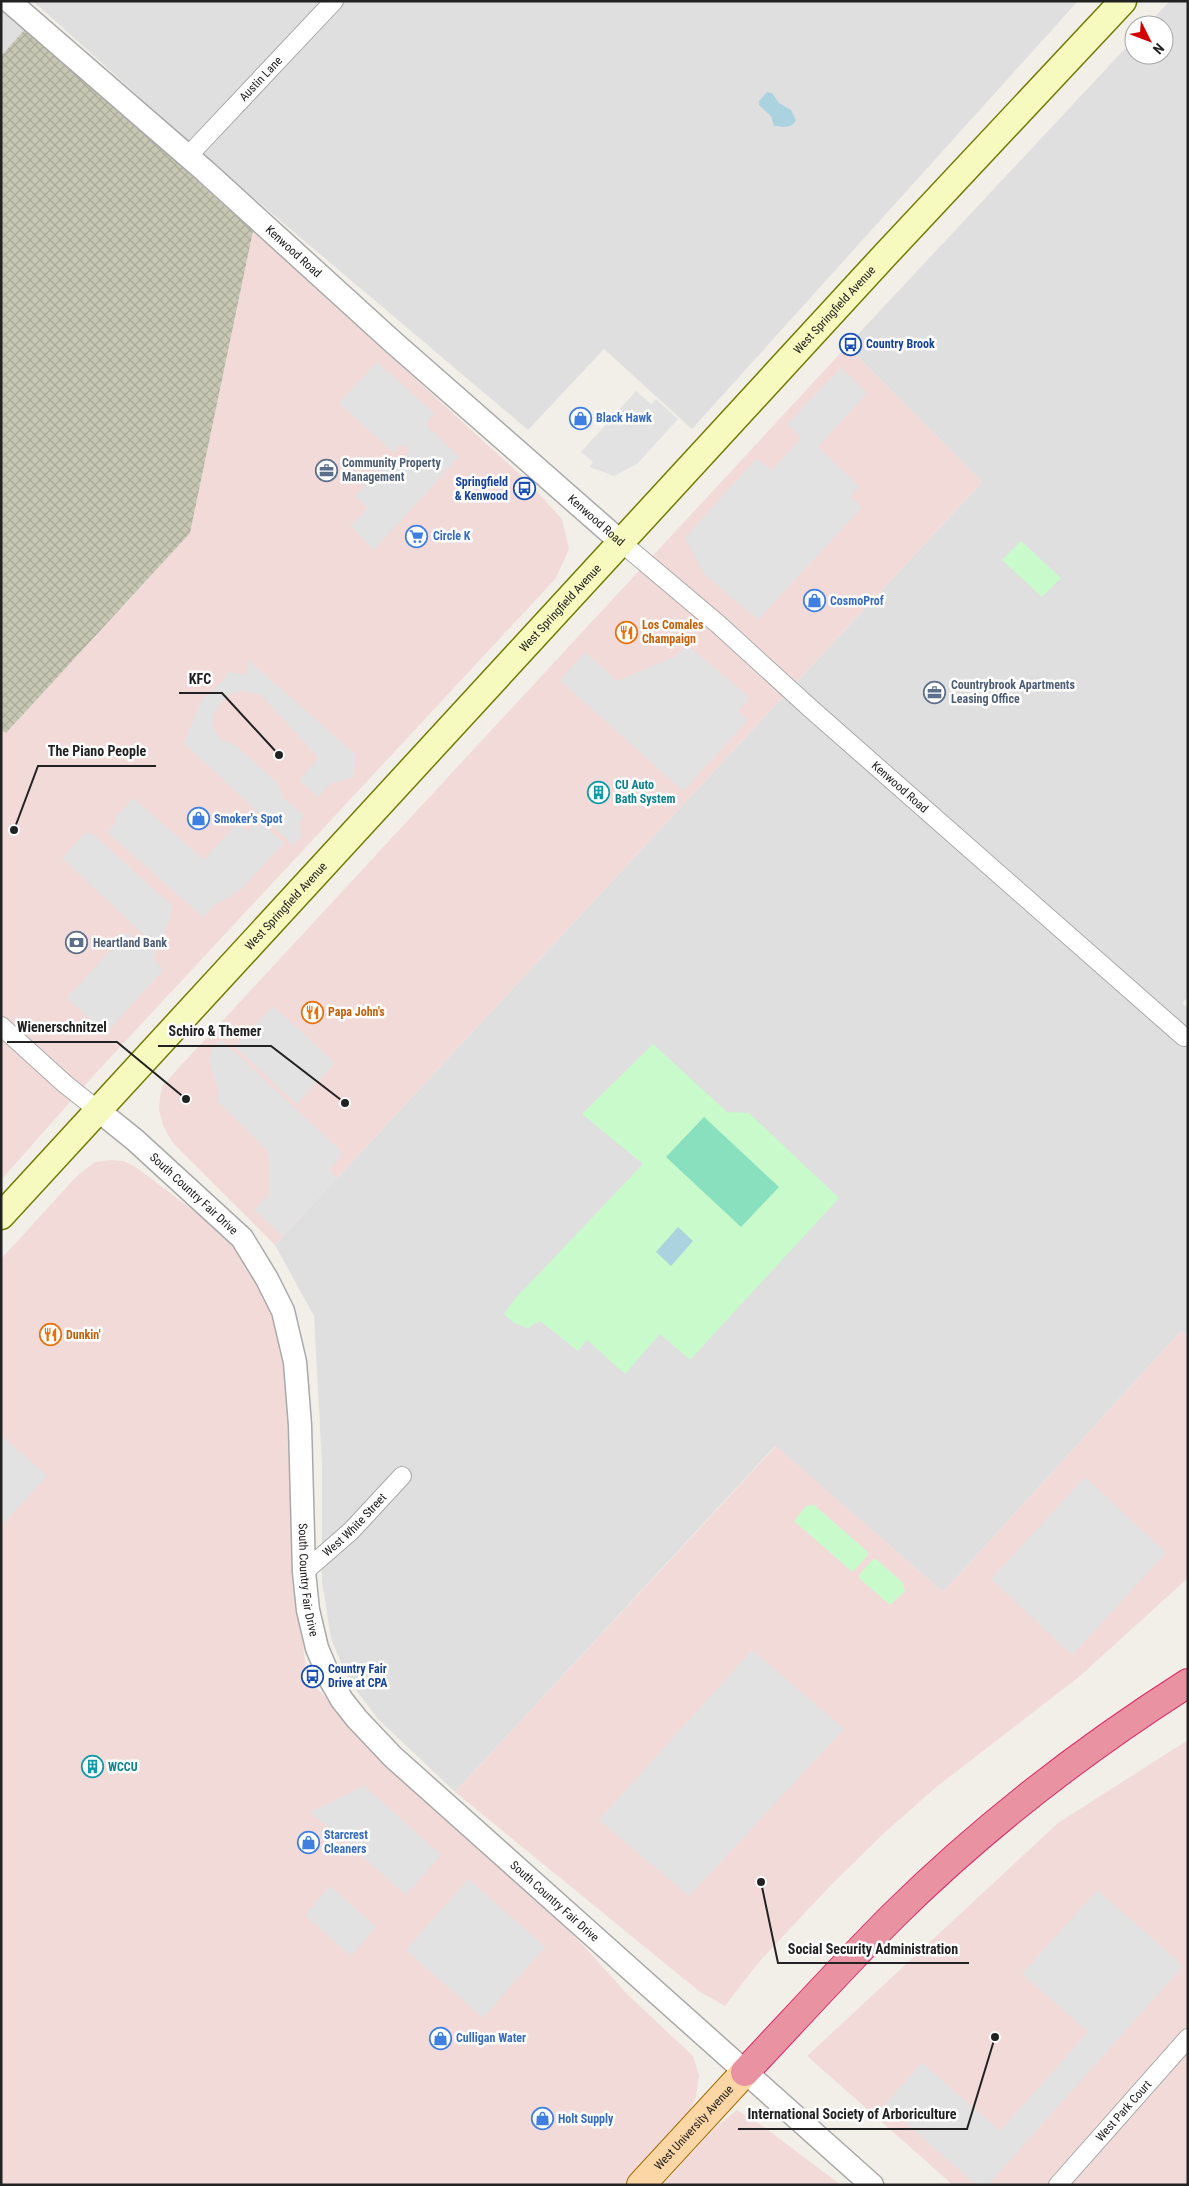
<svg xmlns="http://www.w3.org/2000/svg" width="1189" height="2186" viewBox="0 0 1189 2186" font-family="'Roboto Condensed',sans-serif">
<defs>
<pattern id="construction-cross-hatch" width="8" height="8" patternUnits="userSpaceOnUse" patternTransform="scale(1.25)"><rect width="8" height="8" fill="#c7c7b4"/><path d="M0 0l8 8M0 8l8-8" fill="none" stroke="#abab9a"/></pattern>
</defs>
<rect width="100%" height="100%" fill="#f2efe9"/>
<!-- residential -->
<path fill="#e0dfdf" d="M33,1H1078L692,429L604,349L528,430L217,167Z
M1170,1H1188V997L1182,1003L1188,1008V1337L1181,1331L943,1592L775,1446L455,1792L378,1719L347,1678L331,1638L322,1582V1464L314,1316L275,1245L982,482L847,346L1134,39V55H1164V25H1147Z
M1,5L27,27L1,56Z"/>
<!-- commercial -->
<path fill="#f2dad9" d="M253,231L524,478L562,519L569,549L556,578L94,1075L1,1180V730L6,733L190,533Z
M847,346L982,482L275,1245L172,1142L163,1125L159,1110L160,1096L163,1085Z
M110,1160L124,1161L137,1168L219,1230L254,1272L280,1333L290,1402L293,1558L307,1679L583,1945L627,1994L693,2056L699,2075L696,2097L687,2116L624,2185H1V1259L77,1176L95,1162Z
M1181,1331L1188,1337V1578L1080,1676L935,1788L882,1835L830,1886L759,1962L725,2006L700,1992L455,1792L776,1446L943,1592Z
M1188,1740V2185H953L807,2056L1058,1823Z
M737,2110L764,2127L841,2185H662L716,2127Z"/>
<!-- construction -->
<path fill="url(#construction-cross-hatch)" d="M27,27L253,231L190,533L6,733L1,730V56Z"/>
<!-- park -->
<path fill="#c8facc" d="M1021,541L1061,578L1042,597L1002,560Z
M653,1044L727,1112L749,1113L839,1198L690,1360L660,1334L625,1374L587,1340L578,1351L540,1321L528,1328L514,1323L504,1314L513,1301L643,1164L582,1114Z
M814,1505L868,1552V1555L854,1571H851L794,1521L806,1506Z
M873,1559H876L903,1583L905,1591L890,1605L859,1578V1575Z"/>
<!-- pitch -->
<path fill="#88e0be" d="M704,1117L779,1187L741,1227L666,1157Z"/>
<!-- parking -->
<path fill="#e2e2e2" d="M377,362L435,414L428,421V427L459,457L374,550L351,526L368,508L355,496L390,458L395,462H399L409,451L404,445H400L394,453L339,403Z
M841,368L867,393L818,447L859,486L850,497L862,507L758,620L704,574L685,538L756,459L772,470L801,438L787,424Z
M636,391L651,404L656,399L678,419L637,464L614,476L590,467L593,462L581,452Z
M687,645L750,698L738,711L748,720L683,791L560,680L585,652L617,681L676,656Z
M248,660L355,754L354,777L330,784L318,797L299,780L319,758L261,695L242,691L230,694L220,703L214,714L212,725L220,740L235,745L279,785L282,797L305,816L300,822L301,837L293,845L184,743L202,699L223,681L228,672L246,675Z
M133,798L204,860L238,822L248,832L254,825L257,827L262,824L284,843L240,890L215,905L203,917L107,832L116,823V817Z
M85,833L93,834L172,906L168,924L153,958L163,970L106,1033L67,998L127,932L139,942L145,938L143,934L62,858Z
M273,1006L335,1063L297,1104L235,1047Z
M221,1040L339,1149L341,1155L329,1170L337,1178L283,1236L254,1210L269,1194L270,1159L266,1149L217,1101L218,1088L209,1060L212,1049Z
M1,1435L47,1476L1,1526Z
M1085,1477L1166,1553L1072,1655L991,1579Z
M752,1650L844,1729L689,1896L599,1820Z
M364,1786L441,1855L406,1895L348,1844L347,1839L336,1829L333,1832L310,1812Z
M468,1879L545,1947L483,2018L406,1950Z
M330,1886L376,1927L351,1956L305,1915Z
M1097,1890L1183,1966L988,2185H976L885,2104L922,2063L1000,2131L1088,2032L1022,1974Z"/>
<!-- water -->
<path fill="#aad3df" d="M767,92L772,93L779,103L791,110L796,120C790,130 783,126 774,126L771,116L759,105V101Z
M678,1227L693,1241L671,1266L656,1252Z"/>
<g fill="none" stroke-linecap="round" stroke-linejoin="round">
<defs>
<g id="minor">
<path id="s1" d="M188,156L334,1"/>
<path id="s2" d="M622,543L718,624L810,708L1184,1037"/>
<path d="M1,1026L65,1084L99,1111"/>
<path id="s3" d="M304,1572L351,1531L402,1476"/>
<path id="s4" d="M1058,2185L1188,2038"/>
</g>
<g id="tertiary">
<path id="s5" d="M9,1L205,171L393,342L622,543"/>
<path id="s6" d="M99,1111L135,1140L242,1238L267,1279L283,1311L295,1362L300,1425L304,1572L308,1610L317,1648L330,1679L342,1700L357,1719L393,1757L872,2185"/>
</g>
<g id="secondary">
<path id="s7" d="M1,1216L886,254L1123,1"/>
</g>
<g id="primary">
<path id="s8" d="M641,2185L745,2072"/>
</g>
<path id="motorway" d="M745,2072C795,2019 843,1966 894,1915C983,1827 1083,1750 1188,1683"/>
</defs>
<!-- minor casing -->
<use href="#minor" stroke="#a9a9a9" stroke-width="20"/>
<!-- tertiary casing -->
<use href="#tertiary" stroke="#a9a9a9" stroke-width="25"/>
<!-- secondary casing -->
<use href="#secondary" stroke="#707d05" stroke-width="29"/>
<!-- primary casing -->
<use href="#primary" stroke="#a06b00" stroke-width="30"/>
<!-- motorway casing -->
<use href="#motorway" stroke="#dc2a67" stroke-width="30"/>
<!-- minor -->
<use href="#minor" stroke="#fff" stroke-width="18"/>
<!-- tertiary -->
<use href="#tertiary" stroke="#fff" stroke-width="22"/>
<!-- secondary -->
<use href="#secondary" stroke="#f7fabf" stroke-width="26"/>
<!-- primary -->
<use href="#primary" stroke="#fcd6a4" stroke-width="28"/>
<!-- motorway -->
<use href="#motorway" stroke="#e892a2" stroke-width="28"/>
</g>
<!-- icons -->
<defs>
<symbol id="bus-ring" viewBox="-11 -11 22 22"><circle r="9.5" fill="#fff" stroke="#1a4fb4" stroke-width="1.5"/><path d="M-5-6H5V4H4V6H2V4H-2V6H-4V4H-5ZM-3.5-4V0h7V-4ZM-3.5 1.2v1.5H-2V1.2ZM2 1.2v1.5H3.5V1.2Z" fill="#1a4fb4"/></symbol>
<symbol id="shop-ring" viewBox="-11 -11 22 22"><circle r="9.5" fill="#fff" stroke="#3f7fe0" stroke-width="1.5"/><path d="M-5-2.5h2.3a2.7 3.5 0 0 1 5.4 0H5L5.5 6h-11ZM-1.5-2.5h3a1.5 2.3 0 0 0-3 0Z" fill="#3f7fe0"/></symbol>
<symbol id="office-ring" viewBox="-11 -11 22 22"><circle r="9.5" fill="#fff" stroke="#5c6f8a" stroke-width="1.5"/><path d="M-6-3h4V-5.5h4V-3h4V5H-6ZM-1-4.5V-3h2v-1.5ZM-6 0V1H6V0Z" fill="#5c6f8a"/></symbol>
<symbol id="supermarket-ring" viewBox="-11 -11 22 22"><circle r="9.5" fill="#fff" stroke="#3f7fe0" stroke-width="1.5"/><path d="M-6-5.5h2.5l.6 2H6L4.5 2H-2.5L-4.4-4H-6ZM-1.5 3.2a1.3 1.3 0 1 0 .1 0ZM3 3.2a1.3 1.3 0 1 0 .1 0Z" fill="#3f7fe0"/></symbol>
<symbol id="restaurant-ring" viewBox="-11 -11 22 22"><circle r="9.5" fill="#fff" stroke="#e8710a" stroke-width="1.5"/><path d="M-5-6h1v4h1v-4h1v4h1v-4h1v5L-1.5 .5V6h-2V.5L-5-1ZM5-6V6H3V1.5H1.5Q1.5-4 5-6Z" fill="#e8710a"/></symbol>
<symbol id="building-ring" viewBox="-11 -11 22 22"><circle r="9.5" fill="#fff" stroke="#0f9aa8" stroke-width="1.5"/><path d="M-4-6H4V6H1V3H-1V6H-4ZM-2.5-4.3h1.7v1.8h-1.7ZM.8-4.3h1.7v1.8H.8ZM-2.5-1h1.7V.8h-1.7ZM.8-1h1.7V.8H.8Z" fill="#0f9aa8"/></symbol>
<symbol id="bank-ring" viewBox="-11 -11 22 22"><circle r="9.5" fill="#fff" stroke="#5c6f8a" stroke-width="1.5"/><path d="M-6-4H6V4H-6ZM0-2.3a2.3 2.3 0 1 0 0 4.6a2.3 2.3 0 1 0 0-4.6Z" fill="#5c6f8a"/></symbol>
</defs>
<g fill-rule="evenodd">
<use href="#bus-ring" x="838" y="332" width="25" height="25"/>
<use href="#shop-ring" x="568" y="406" width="25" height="25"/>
<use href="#office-ring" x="314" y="458" width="25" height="25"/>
<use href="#bus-ring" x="512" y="476" width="25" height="25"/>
<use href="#supermarket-ring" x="404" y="524" width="25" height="25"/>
<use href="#shop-ring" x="802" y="588" width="25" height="25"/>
<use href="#restaurant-ring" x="614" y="620" width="25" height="25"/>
<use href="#office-ring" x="922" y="680" width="25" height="25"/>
<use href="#building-ring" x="586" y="780" width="25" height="25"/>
<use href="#shop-ring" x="186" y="806" width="25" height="25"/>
<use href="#bank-ring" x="64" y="930" width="25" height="25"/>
<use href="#restaurant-ring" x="300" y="1000" width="25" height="25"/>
<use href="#restaurant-ring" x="38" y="1322" width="25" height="25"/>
<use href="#bus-ring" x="300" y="1664" width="25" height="25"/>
<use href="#building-ring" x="80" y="1754" width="25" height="25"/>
<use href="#shop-ring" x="296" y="1830" width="25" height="25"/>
<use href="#shop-ring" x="428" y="2026" width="25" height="25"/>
<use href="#shop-ring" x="530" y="2106" width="25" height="25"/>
</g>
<g text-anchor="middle" stroke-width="5" stroke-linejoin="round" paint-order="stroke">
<!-- street labels -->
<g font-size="12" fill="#222" stroke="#fff">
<text dy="4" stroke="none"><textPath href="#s1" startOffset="106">Austin Lane</textPath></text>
<text dy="4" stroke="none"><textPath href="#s5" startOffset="379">Kenwood Road</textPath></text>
<text dy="4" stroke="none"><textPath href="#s7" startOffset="1231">West Springfield Avenue</textPath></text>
<text dy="4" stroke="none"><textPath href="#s5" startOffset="784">Kenwood Road</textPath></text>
<text dy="4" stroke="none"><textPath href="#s7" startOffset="826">West Springfield Avenue</textPath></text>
<text dy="4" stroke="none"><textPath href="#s2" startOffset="370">Kenwood Road</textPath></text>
<text dy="4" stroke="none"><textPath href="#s7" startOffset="421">West Springfield Avenue</textPath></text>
<text dy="4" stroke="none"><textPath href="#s6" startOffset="126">South Country Fair Drive</textPath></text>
<text dy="4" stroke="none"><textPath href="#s3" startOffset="69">West White Street</textPath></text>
<text dy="4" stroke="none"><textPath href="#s6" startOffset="546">South Country Fair Drive</textPath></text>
<text dy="4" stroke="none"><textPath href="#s6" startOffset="966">South Country Fair Drive</textPath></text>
<text dy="4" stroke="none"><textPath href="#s4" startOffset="99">West Park Court</textPath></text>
<text dy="4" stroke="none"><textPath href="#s8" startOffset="78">West University Avenue</textPath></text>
</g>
<!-- transit labels -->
<g font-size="12" font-weight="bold" fill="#164399" stroke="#fff" text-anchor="start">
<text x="866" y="348">Country Brook</text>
<text x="508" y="486" text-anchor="end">Springfield<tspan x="508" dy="14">&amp; Kenwood</tspan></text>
<text x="328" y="1673">Country Fair<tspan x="328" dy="14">Drive at CPA</tspan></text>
</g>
<!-- shop labels -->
<g font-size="12" font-weight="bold" fill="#366cbe" stroke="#fff" text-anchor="start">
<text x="596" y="422">Black Hawk</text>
<text x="433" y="540">Circle K</text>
<text x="830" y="605">CosmoProf</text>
<text x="214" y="823">Smoker's Spot</text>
<text x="324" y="1839">Starcrest<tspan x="324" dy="14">Cleaners</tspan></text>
<text x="456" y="2042">Culligan Water</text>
<text x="558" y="2123">Holt Supply</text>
</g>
<!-- service labels -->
<g font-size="12" font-weight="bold" fill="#4e5e75" stroke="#fff" text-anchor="start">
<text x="342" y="467">Community Property<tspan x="342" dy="14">Management</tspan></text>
<text x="951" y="689">Countrybrook Apartments<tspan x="951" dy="14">Leasing Office</tspan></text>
<text x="93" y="947">Heartland Bank</text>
</g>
<!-- food labels -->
<g font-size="12" font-weight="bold" fill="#c56008" stroke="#fff" text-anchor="start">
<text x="642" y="629">Los Comales<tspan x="642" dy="14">Champaign</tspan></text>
<text x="328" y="1016">Papa John's</text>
<text x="66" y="1339">Dunkin'</text>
</g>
<!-- culture labels -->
<g font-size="12" font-weight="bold" fill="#0d838f" stroke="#fff" text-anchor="start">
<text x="615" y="789">CU Auto<tspan x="615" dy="14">Bath System</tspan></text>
<text x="108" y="1771">WCCU</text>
</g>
</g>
<!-- callouts -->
<path fill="none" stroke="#222" stroke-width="2" d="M279 755L222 693H179M14 830L38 766H156M186 1099L117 1042H7M345 1103L271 1046H158M761 1882L778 1963H969M995 2037L967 2129H738"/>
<g fill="#222" stroke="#fff" stroke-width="2">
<circle cx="279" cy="755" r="5"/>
<circle cx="14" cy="830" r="5"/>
<circle cx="186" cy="1099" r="5"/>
<circle cx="345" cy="1103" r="5"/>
<circle cx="761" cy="1882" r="5"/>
<circle cx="995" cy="2037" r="5"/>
</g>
<g font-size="14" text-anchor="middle" font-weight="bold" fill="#222" stroke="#fff" stroke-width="5" stroke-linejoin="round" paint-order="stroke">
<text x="200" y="684">KFC</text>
<text x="97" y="756">The Piano People</text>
<text x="62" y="1032">Wienerschnitzel</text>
<text x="215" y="1036">Schiro &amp; Themer</text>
<text x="873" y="1954">Social Security Administration</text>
<text x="852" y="2119">International Society of Arboriculture</text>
</g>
<!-- border -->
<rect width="1189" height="2186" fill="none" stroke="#222222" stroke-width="5"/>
<!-- north arrow -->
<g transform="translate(1149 40) rotate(132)"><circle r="24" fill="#ffffff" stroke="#a7a7a7"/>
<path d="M0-4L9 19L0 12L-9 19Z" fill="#d40000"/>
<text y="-8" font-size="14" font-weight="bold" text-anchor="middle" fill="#222222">N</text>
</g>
</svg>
